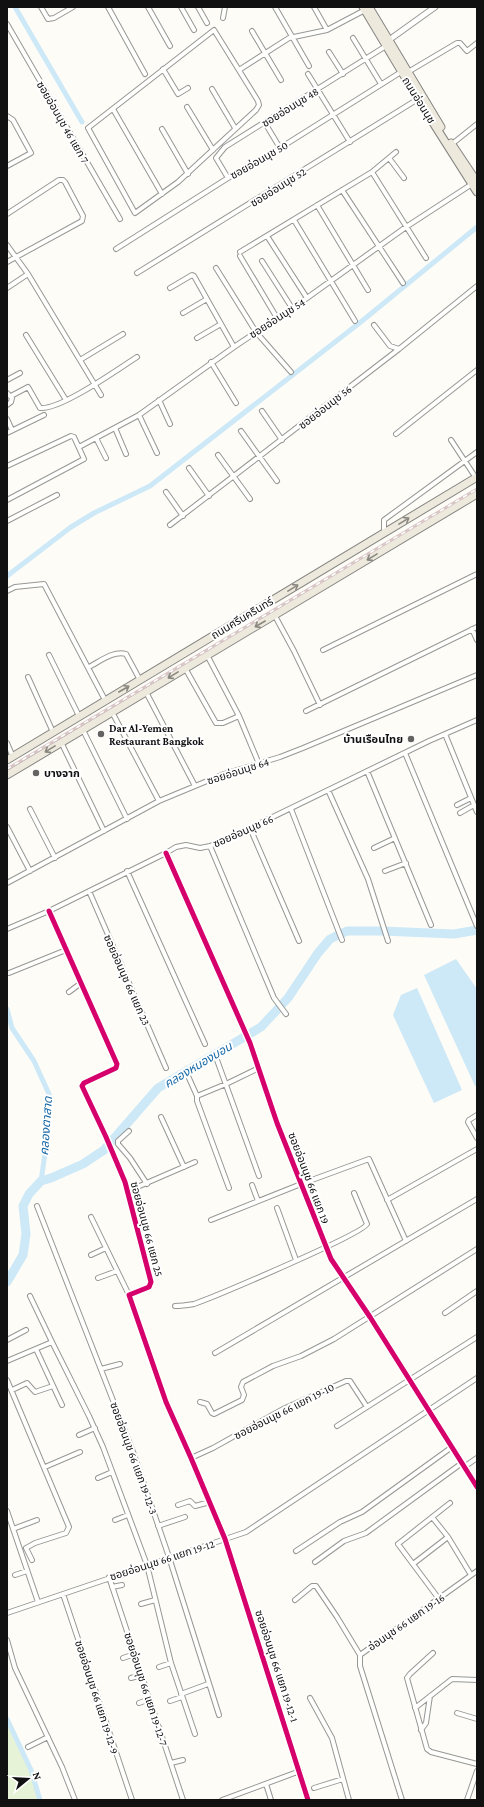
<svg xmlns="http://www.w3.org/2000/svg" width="484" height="1807" viewBox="0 0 484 1807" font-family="'Crimson Pro','Noto Sans Thai',serif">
<rect width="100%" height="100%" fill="#fdfcf7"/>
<!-- green -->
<path fill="#e7f3d7" d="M7,1719L31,1770L40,1800H7Z"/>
<!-- water -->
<path fill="#cde8f7" d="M456,959L477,989V1085L475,1086L424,975Z
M417,988L462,1090L434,1103L393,1015L401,995Z"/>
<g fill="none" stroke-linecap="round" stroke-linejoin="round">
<!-- canal -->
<path stroke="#cde8f7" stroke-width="5" d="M15,7L82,122
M7,576L71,527L94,513L150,486L362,321L477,227
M7,1009L12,1028L34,1061L49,1094L48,1133L41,1181
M7,1719L31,1770L40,1800"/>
<!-- river -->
<path stroke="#cde8f7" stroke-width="9" d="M7,1282L23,1255L26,1234L23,1206L29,1194L41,1181L51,1178L83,1164L104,1150L158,1088L261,1027L288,998L318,953L330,939L347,931H382L454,934L477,930"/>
<defs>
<path id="minor" d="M41,7L48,19L54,18L73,7
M108,7L145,74
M148,7L170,46
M181,7L194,30
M198,7L207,23
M275,7L309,66
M314,7L327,30
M223,18L225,7
M7,24L120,219
M214,30L258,101L259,105L256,110L178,182L135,213L88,128Z
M252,31L281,80
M353,38L381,84
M329,52L343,74
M163,69L178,94L188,88
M239,70L289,38L327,30L365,10
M408,72L457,43H460L467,51L477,43
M308,74L350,142
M212,89L235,128
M187,107L213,150
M113,109L162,194
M7,116L13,120L31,153L7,166
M265,123L280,148
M162,129L188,174
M452,144L477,124
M389,158L404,178
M372,172L426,258
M228,178L216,158L225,147L386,46
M342,190L403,283
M317,205L368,290
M7,214L59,180H63L65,182L83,216L82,221L7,262
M294,220L355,321
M267,236L307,298
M7,245L28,274L101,395
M116,249L228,178L280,148L401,72
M240,252L372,172L396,152
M240,256L277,318
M262,261L292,308
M216,268L256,332L291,372
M137,273L418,99
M7,288L28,274
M170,288L192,275L194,276L234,347
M183,313L207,299
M374,325L390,346L399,349
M26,335L66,400
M197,338L221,324
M80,360L123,334
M211,362L236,403
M7,380L20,373
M7,393L12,398L11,402L7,405
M11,396L28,387L40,408C61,410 118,369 137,357
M159,400L170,424
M262,411L282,440
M139,415L157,453
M7,419L12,430
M115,428L126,454
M241,431L277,481
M7,433L44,415
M396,434L477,370
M96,438L106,458
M451,440L476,478
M79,447L139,415L234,347L307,298L406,227L472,184
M218,455L250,499
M7,466L71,436L74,437L84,459L7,500
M189,468L209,496
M166,492L183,516
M7,521L57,495
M170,525L399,349L477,286
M384,533V520L477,452
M7,591L15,587L44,584L105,700
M275,616L294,651L320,705
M472,629L477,640
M323,650L477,574
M49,655L79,716
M207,655L239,716L259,764
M89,667C99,662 114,650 126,654L140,680
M185,668L216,723H223L239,716
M28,677L53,732
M146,692L195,786
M306,711L477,627
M112,712L159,801
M83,730L127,819
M445,734L477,812
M61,742L104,831
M7,743L13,757
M405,753L477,926
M367,771L431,925
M328,790L368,879L388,941
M457,805L471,798
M30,809L55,858
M291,809L342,940
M460,813L474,805
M7,827L30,871
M250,828L299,941
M210,846L274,998L286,1014
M374,848L395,838
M166,853L250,1043L277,1123L331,1259L370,1317L477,1487
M127,871L205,1044
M385,871L406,863
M7,883L159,801L224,774L280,757L303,748L477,675
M89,891L166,1068
M49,911L117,1064L116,1068L84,1083L82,1086L106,1137L125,1182L151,1282L149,1287L129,1295L166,1402L191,1458L225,1539L308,1800
M7,929L49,911L166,853L176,847L186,845L200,848L210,846L250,828L429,741L477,720
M9,973L66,950
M69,992L81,983
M217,1060L259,1176
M188,1076L197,1096
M477,1115L469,1120L468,1122L477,1138
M161,1117L184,1167
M129,1131L118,1141V1144L130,1158L147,1184
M252,1185L258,1201
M229,1188L197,1101V1096L226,1084L259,1068
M128,1191L195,1162
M387,1200L477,1149
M37,1206L132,1449L169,1557L219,1715
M277,1208L296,1260
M91,1217L129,1295
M211,1220L301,1184L369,1159L406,1241
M91,1255L106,1248
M98,1278L117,1271
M30,1296L52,1342L89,1416L103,1447L147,1565L171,1663L195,1734
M175,1306C182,1306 188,1305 194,1304C214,1297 363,1234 367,1224L354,1193
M445,1313L477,1291
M7,1340L26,1330
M36,1349L62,1405
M215,1353L477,1199
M7,1361L52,1342
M101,1369L120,1364
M7,1380L69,1527L66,1533L35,1543L26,1548L32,1560
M12,1390L27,1383L35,1392L53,1386
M200,1402L207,1404L212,1413L214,1414L242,1400L244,1395L241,1387L243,1382L273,1366L301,1356L334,1339L477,1249
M337,1426L477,1337
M79,1435L95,1428
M191,1458L213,1448L283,1409L346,1381H350L367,1407
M45,1467L80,1452
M464,1467L477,1458
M98,1478L112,1472
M178,1505L190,1501L195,1506L210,1502
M7,1511L38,1602
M432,1517L448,1537
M115,1520L128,1515
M158,1526L185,1517
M13,1529L37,1520
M296,1551L340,1522L362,1512L452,1447
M315,1562L344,1541L366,1533L462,1463
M413,1564L448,1537L471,1575
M15,1575L27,1571
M109,1577L183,1800
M112,1587L122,1585
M63,1594L132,1800
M439,1599L398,1544L450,1503
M295,1600L312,1586H316L337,1617L360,1655
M141,1604L155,1600
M7,1613L246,1532L477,1378
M7,1640L15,1668L62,1767L75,1800
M433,1653L410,1674L407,1678L427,1749L431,1752L477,1764
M123,1658L135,1654
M159,1667L171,1663
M131,1678L142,1675
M181,1694L208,1684
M310,1698L332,1738L349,1800
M170,1701L182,1697
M139,1703L150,1699
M415,1708L452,1679L477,1680
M457,1713L477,1719
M421,1730L426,1723L430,1696
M28,1747L48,1737
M171,1763L183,1760
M266,1784L271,1800
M314,1788L343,1779
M222,1800L300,1771
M402,1800L360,1666V1655L477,1571
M467,1800L477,1771"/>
<path id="tertiary" d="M389,40L435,7"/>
<path id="primary" d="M363,7L418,99L477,192
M369,7L441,127
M451,143L477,182
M7,760L477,477
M7,775L477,494"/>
</defs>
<!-- minor casing -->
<use href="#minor" stroke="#979795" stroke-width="6"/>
<!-- tertiary casing -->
<use href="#tertiary" stroke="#979795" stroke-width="7"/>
<!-- primary casing -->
<use href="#primary" stroke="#858482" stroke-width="9"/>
<!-- minor -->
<use href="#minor" stroke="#fffffe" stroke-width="4"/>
<!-- tertiary -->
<use href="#tertiary" stroke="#fffffe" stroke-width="5"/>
<!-- primary -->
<use href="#primary" stroke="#ede9dc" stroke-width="7"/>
<defs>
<path id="rail" d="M7,769L477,489"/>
</defs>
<!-- rail casing -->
<use href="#rail" stroke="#d9c6c7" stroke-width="3"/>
<!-- rail -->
<use href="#rail" stroke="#fff" stroke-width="1.5" stroke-dasharray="4.5" stroke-linecap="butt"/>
<defs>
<path id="cycleway" d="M166,853L250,1043L277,1123L331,1259L370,1317L477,1487
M49,911L117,1064L116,1068L84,1083L82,1086L106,1137L125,1182L151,1282L149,1287L129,1295L166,1402L191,1458L225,1539L308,1800"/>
</defs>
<!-- cycleway casing -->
<use href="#cycleway" stroke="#fff" stroke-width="8"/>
<!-- cycleway -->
<use href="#cycleway" stroke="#d6006c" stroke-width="5"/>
</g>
<!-- one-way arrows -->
<defs><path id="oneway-shaft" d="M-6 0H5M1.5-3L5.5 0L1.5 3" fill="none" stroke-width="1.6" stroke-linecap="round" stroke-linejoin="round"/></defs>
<g stroke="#8a8881">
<use href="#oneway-shaft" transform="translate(404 521) rotate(-31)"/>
<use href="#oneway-shaft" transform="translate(372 557) rotate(149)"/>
<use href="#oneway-shaft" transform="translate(293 588) rotate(-31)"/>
<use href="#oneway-shaft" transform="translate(260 624) rotate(150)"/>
<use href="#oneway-shaft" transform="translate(173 675) rotate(149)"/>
<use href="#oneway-shaft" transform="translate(124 689) rotate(-30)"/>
<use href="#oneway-shaft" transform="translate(50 749) rotate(149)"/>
</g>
<!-- markers -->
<g fill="#646362" stroke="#fff" stroke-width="1.5">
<circle cx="101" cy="734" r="4"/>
<circle cx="411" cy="739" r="4"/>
<circle cx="36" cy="773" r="4"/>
</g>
<g text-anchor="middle" stroke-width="4" stroke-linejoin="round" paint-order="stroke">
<!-- street labels -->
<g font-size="11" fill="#111" stroke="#fff">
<text transform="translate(419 100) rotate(58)" y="4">ถนนอ่อนนุช</text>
<text transform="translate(290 107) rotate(-32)" y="4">ซอยอ่อนนุช 48</text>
<text transform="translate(63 122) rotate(60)" y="4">ซอยอ่อนนุช 46 แยก 7</text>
<text transform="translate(259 160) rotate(-30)" y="4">ซอยอ่อนนุช 50</text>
<text transform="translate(278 187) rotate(-32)" y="4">ซอยอ่อนนุช 52</text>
<text transform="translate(277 318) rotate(-33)" y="4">ซอยอ่อนนุช 54</text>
<text transform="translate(325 407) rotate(-38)" y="4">ซอยอ่อนนุช 56</text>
<text transform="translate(242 618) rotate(-31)" y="4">ถนนศรีนครินทร์</text>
<text transform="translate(238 771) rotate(-18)" y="4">ซอยอ่อนนุช 64</text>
<text transform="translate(243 831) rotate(-24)" y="4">ซอยอ่อนนุช 66</text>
<text transform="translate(127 980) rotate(66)" y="4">ซอยอ่อนนุช 66 แยก 23</text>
<text transform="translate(309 1178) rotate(69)" y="4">ซอยอ่อนนุช 66 แยก 19</text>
<text transform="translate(147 1229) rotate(75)" y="4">ซอยอ่อนนุช 66 แยก 25</text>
<text transform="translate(284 1411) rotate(-27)" y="4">ซอยอ่อนนุช 66 แยก 19-10</text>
<text transform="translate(134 1458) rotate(70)" y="4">ซอยอ่อนนุช 66 แยก 19-12-3</text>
<text transform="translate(162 1560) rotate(-18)" y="4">ซอยอ่อนนุช 66 แยก 19-12</text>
<text transform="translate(406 1622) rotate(-35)" y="4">อ่อนนุช 66 แยก 19-16</text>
<text transform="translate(277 1666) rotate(72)" y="4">ซอยอ่อนนุช 66 แยก 19-12-1</text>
<text transform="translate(146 1689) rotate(72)" y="4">ซอยอ่อนนุช 66 แยก 19-12-7</text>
<text transform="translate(97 1697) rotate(72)" y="4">ซอยอ่อนนุช 66 แยก 19-12-9</text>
</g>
<!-- poi labels -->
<g font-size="11" font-weight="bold" fill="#111" stroke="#fff" text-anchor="start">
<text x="109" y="732">Dar Al-Yemen<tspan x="109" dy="13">Restaurant Bangkok</tspan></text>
<text x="403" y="743" text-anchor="end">บ้านเรือนไทย</text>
<text x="44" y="777">บางจาก</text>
</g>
<!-- water labels -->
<g font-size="12" font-style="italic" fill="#1768a6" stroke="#fff">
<text transform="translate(198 1065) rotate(-31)" y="4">คลองหนองบอน</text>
<text transform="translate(46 1126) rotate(-86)" y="4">คลองตาสาด</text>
</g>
</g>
<!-- border -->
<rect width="484" height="1807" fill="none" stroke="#111111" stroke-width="16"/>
<!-- north arrow -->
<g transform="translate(28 1779) rotate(72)" stroke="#ffffff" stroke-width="3" paint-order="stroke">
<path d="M0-3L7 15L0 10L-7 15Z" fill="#111111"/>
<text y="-6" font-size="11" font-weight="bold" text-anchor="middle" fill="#111111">N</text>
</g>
</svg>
